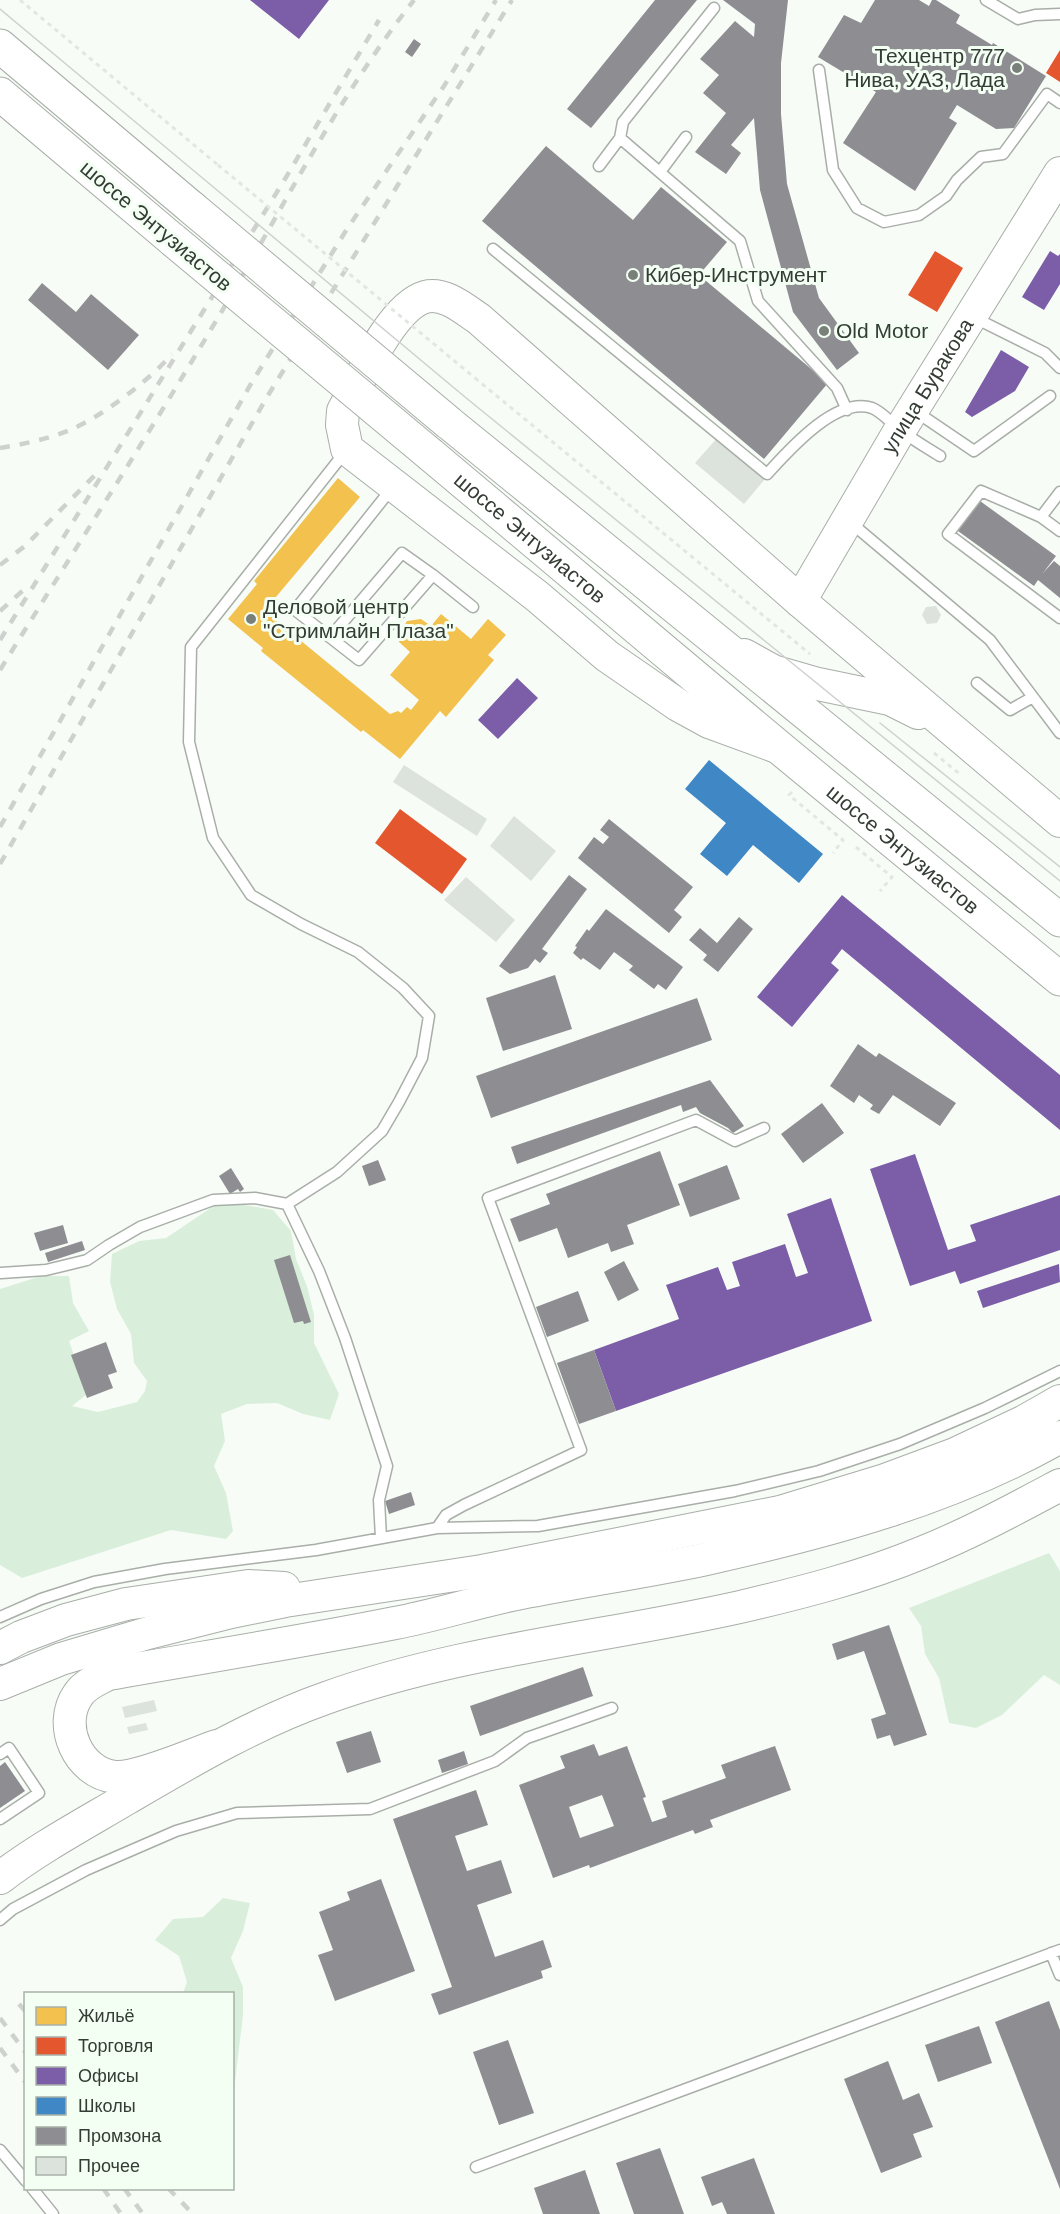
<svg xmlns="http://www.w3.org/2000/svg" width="1060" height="2214" viewBox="0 0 1060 2214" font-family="Arial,sans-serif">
<rect width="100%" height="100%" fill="#f7fcf7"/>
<!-- green -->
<path fill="#daefdb" d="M215,1205H245L273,1210L291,1231L296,1259L307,1286L314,1315V1343L339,1394L330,1420L303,1414L277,1403L247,1404L221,1414L225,1441L214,1466L226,1493L233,1531L226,1539L171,1530L22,1578L0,1565V1289L41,1276H69L73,1303L89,1331L69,1341L87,1394L72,1406L98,1412L137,1402L145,1391L147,1381L134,1363L131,1334L117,1309L110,1282L112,1254L139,1241L166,1238Z
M1049,1553L1060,1571V1685L1044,1675L1002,1715L976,1728L949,1723L939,1678L925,1654L921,1626L909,1608Z
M223,1898L250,1903L243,1931L231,1958L243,1987V2015L234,2090L232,2089V1994L183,1993L187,1982L179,1956L155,1940L173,1919L203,1917Z"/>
<!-- homes -->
<path fill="#f2c14e" d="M338,478L360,497L270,604L273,606L274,615L272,617L390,714L398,711L401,713L407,707L411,710L419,700L390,675L410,652L399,642V634L407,621L421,619L431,626L441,614L471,639L488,619L506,635L488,655L494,660L446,717L440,711L400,759L363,730L361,732L261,651L263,648L228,619L257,584L254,581Z"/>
<!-- shops -->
<path fill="#e4572e" d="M1060,50V82L1046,73Z
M935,251L963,268L937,312L908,295Z
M400,809L467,859L442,894L375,843Z"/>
<!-- offices -->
<path fill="#7b5ea7" d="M250,0H329L299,39Z
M1050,251L1058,256L1060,254V284L1044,310L1022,297Z
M1001,350L1029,367L1015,391L972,417L965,412Z
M517,678L538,698L498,739L478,720Z
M842,895L1060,1075V1130L842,949L831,963L839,970L792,1027L757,997Z
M915,1154L948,1250L976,1241L970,1225L1060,1195V1250L960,1284L955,1271L910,1286L870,1169Z
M831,1198L872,1321L616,1411L594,1350L679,1319L666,1285L718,1267L727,1290L740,1286L732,1262L785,1244L796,1277L808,1273L787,1214Z
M1059,1264L1060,1282L983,1308L977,1291Z"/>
<!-- schools -->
<path fill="#3f88c5" d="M709,760L823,854L799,883L753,845L727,876L700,854L726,823L685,789Z"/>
<!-- industry -->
<path fill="#8d8d92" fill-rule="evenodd" d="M655,0H697L591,128L567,109Z
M723,0H788L781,63V114L787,184L819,298L859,353L837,370L793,312L760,190L754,118L731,145L741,153L726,174L695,152L726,113L703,93L719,75L700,59L735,21L754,37L755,24Z
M875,0H919L929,6L932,0H936L960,15L956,23L992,45L993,43L1046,76L1014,128L996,129L957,105L949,118L957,123L915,191L843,143L876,92L818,57L844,15L861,23Z
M414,39L421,44L412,57L405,52Z
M546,146L633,220L661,187L727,242L699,275L828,383L764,459L482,221Z
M42,283L76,312L91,294L139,335L108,370L28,300Z
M980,501L1056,556L1043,573L1054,561L1060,566V598L1038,580L1034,586L958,531Z
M609,819L693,887L674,910L682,917L669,933L578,858L594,837L603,844L609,837L600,830Z
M569,875L587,889L542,949L548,953L540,963L535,959L528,968L510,974L499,966Z
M606,909L683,967L666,990L658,984L654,989L629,970L633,966L614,952L600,970L583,958L581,960L573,953L577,947L575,946L587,929L589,931Z
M739,917L753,929L718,972L703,960L707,955L689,940L700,928L717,943Z
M555,975L572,1029L503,1051L486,998Z
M697,998L712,1040L491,1118L476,1076Z
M858,1044L876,1057L879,1053L956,1103L940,1126L893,1095L879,1114L870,1109L873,1105L859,1095L854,1103L830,1086Z
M710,1080L744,1126L733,1133L728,1128L700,1113L696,1107L683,1112L681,1105L517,1164L511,1147Z
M822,1103L844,1133L803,1163L781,1134Z
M660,1151L680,1205L627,1225L634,1244L611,1252L608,1243L568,1258L557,1228L519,1242L510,1219L550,1204L546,1194Z
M378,1160L386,1180L369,1186L362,1166Z
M727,1165L740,1199L690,1217L678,1184Z
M231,1168L244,1189L240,1192L238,1189L230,1194L219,1176Z
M63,1225L68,1243L40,1251L34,1233Z
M82,1241L85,1250L48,1262L45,1253Z
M290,1255L311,1322L304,1324L303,1321L294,1323L274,1260Z
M624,1261L639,1290L618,1301L604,1272Z
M578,1291L589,1321L547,1337L536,1307Z
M106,1342L117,1372L108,1375L113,1388L87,1398L71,1355Z
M594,1350L616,1411L579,1424L557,1363Z
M411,1492L415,1505L389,1514L385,1501Z
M889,1625L927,1735L894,1746L890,1735L877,1739L871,1719L886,1714L864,1651L837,1660L832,1644Z
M583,1667L593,1696L480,1736L470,1706Z
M371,1731L381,1762L347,1773L336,1742Z
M594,1744L599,1756L627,1746L646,1797L643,1798L652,1822L667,1817L662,1801L726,1778L721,1765L775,1746L791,1790L710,1820L713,1827L695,1834L693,1830L590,1868L589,1865L553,1878L519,1785L565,1768L560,1756ZM602,1795L614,1826L580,1838L569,1807Z
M464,1751L468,1764L442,1773L438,1760Z
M5,1762L25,1791L0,1808V1766Z
M476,1790L488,1825L455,1836L467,1871L501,1860L512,1893L477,1905L495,1957L543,1940L552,1967L541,1971L543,1978L439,2015L431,1994L452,1987L393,1819Z
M381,1879L415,1971L335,2001L318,1955L333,1950L319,1912L350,1900L347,1892Z
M1049,2001L1060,2030V2189L995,2022Z
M979,2026L992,2063L938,2082L925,2045Z
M508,2040L534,2113L499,2125L473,2052Z
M888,2061L903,2100L919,2093L933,2127L913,2134L922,2157L881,2173L844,2079Z
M660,2148L684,2214H634L616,2163Z
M754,2158L775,2214H727L722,2202L712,2206L701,2177Z
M585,2170L600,2214H543L534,2188Z"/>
<!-- building -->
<path fill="#dce2dc" d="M718,437L766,478L744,504L695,463Z
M936,606L941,615L937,623L927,624L922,615L926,607Z
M404,765L487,819L477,836L393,782Z
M514,816L556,851L531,881L490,846Z
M466,877L515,920L496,942L444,900Z
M154,1700L157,1711L125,1718L122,1707Z
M146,1723L148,1730L129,1734L127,1727Z"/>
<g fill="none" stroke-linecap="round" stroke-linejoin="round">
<defs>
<path id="lane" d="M986,0L1018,19L1035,15L1060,14
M714,8L623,122L620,138L740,241L758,301L837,388L847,410
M819,70L833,170L857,208L884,222L919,215L946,196L957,180L981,157L1003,154L1047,94L1060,103
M599,166L620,138
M660,172L686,137
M493,249L767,474C789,450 836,396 872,408C882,412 890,422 898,428C911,439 926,447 940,456
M973,317L1045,353L1060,368
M915,411L974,451L1050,396
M392,488L295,610L359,660L433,575L473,607
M1060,492L1041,517L1060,531
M1041,517L981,491L948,534L1060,618
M850,522L990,640L1060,733
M332,635L402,553L433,575
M977,683L1010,710L1033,697
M287,1204L319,1271L345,1338L387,1466L379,1500L381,1538
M1,1273L46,1270L87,1260L109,1245L140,1227L213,1200L255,1198L287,1204L337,1172L382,1131L399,1102L422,1058L429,1016L403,988L358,952L301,924L251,895L213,838L189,742L191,647L345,452
M437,1528L446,1515L464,1505L581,1450L488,1198L696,1120L735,1141L764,1128
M0,1617L41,1599L94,1582L165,1569L316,1550L437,1528L538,1526L735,1491L819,1471L900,1444L985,1408L1060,1371
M0,1754L9,1748L39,1793L0,1819
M0,1920L13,1909L86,1870L176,1831L237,1813L370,1809L495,1761L527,1738L612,1708
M1051,1953L1060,1975
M0,2150L26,2181
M476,2167L1060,1950
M32,2188L53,2214"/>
<g id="secondary">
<path id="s1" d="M800,601L900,430L1060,173"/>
<path d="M744,655L773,671L818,684L890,699L918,713"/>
<path d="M777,747L709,722L678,705L607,656L538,597L347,449L342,425L343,411C360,380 391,307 425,297C445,292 464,309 479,319L800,601L1060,821"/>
<path d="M0,1648L21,1637L66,1620L126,1604L248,1586L284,1588"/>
<path d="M0,1684L61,1659L148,1633L231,1612L285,1601L482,1571L780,1512L885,1480L955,1454L1023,1422L1060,1401"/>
<path d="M217,1746C193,1754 138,1779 115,1777C78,1773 57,1725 78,1695C85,1684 97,1680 108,1674C204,1657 300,1642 395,1623C438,1615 479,1601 521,1593C582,1581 645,1572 706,1559C828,1532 951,1499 1060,1437"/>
<path d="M0,1878C39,1848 84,1824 126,1799C191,1761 255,1723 326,1698C460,1650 602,1638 740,1607C800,1593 863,1577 921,1553C969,1534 1015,1509 1060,1485"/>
</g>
<g id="primary">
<path d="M0,46L192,208"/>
<path d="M0,94L173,240"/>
<path d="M449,423L1060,920"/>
<path id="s2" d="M431,455L781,749L1060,979"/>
</g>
</defs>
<!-- lane casing -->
<use href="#lane" stroke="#a9aea9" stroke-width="13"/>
<!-- secondary casing -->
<use href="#secondary" stroke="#a9aea9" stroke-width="34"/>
<!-- primary casing -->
<use href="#primary" stroke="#a9aea9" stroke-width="35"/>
<!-- path -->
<path stroke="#e3e6e3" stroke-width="3" stroke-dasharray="4.5 4.5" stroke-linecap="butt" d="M20,0L218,165
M475,378L810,654
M934,753L961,775
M792,792L789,795L843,840L833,853
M856,847L892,877L880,891"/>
<!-- lane -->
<use href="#lane" stroke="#fefffe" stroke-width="10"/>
<!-- secondary -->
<use href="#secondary" stroke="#fefffe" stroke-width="32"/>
<!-- primary -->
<use href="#primary" stroke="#fefffe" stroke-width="33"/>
<!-- tram -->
<path stroke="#cfd1cf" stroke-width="1.5" d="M0,9L465,397L1060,881
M880,723L1060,867"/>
<!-- rail -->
<path stroke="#cfd1cf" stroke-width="4.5" stroke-dasharray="10 10" stroke-linecap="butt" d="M0,448C24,444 49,439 72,429C101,417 151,379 172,354
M0,565L25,546L100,470
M0,611L29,585
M0,640L285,179L379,20
M0,670C70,557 142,445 210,331C277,220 334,102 414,0
M0,827L252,382L347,229L444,86L496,0
M0,864L267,397L512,0
M19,2004L26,2012
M0,2018L26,2053
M0,2048L26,2083
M103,2188L121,2214
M124,2188L143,2214
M168,2188L193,2214"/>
<defs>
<path id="primary-bridge" d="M192,208L449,423
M173,240L431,455"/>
</defs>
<!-- primary-bridge casing -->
<use href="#primary-bridge" stroke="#a9aea9" stroke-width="35" stroke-linecap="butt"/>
<!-- path-bridge -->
<path stroke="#e3e6e3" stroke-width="3" stroke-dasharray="4.5 4.5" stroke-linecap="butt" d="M218,165L475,378"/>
<!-- primary-bridge -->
<use href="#primary-bridge" stroke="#fefffe" stroke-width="33"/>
</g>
<!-- markers -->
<g fill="#797f79" stroke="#f4fff4" stroke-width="2">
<circle cx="1017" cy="68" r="6"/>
<circle cx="633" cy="275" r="6"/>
<circle cx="824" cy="331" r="6"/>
<circle cx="251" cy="619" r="6"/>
</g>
<g text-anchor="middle" stroke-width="6" stroke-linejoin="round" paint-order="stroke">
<!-- poi labels -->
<g font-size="21" fill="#353c35" stroke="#f4fff4" text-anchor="start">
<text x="1005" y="63" text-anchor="end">Техцентр 777<tspan x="1005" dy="24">Нива, УАЗ, Лада</tspan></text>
<text x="645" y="282">Кибер-Инструмент</text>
<text x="836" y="338">Old Motor</text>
<text x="263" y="614">Деловой центр<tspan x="263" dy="24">"Стримлайн Плаза"</tspan></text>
</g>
<!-- street labels -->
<g font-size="21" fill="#353c35" stroke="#f4fff4">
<text transform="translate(156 226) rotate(40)" y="7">шоссе Энтузиастов</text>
<text dy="7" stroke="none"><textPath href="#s1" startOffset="250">улица Буракова</textPath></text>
<text dy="7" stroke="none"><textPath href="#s2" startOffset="129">шоссе Энтузиастов</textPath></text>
<text dy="7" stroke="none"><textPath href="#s2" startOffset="615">шоссе Энтузиастов</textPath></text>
</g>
</g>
<!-- legend -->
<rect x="24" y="1992" width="210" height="198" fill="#f4fff4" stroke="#a8b1a8" stroke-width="1.5"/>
<rect x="36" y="2007" width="30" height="18" fill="#f2c14e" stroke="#a8b1a8" stroke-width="1.5"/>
<text x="78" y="2022" font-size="18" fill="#353c35">Жильё</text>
<rect x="36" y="2037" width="30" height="18" fill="#e4572e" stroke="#a8b1a8" stroke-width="1.5"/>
<text x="78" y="2052" font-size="18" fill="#353c35">Торговля</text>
<rect x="36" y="2067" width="30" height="18" fill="#7b5ea7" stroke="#a8b1a8" stroke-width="1.5"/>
<text x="78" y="2082" font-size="18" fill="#353c35">Офисы</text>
<rect x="36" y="2097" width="30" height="18" fill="#3f88c5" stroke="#a8b1a8" stroke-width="1.5"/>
<text x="78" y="2112" font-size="18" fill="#353c35">Школы</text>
<rect x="36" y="2127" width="30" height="18" fill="#8d8d92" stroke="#a8b1a8" stroke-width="1.5"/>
<text x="78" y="2142" font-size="18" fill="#353c35">Промзона</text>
<rect x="36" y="2157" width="30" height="18" fill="#dce2dc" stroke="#a8b1a8" stroke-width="1.5"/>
<text x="78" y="2172" font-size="18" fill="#353c35">Прочее</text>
</svg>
